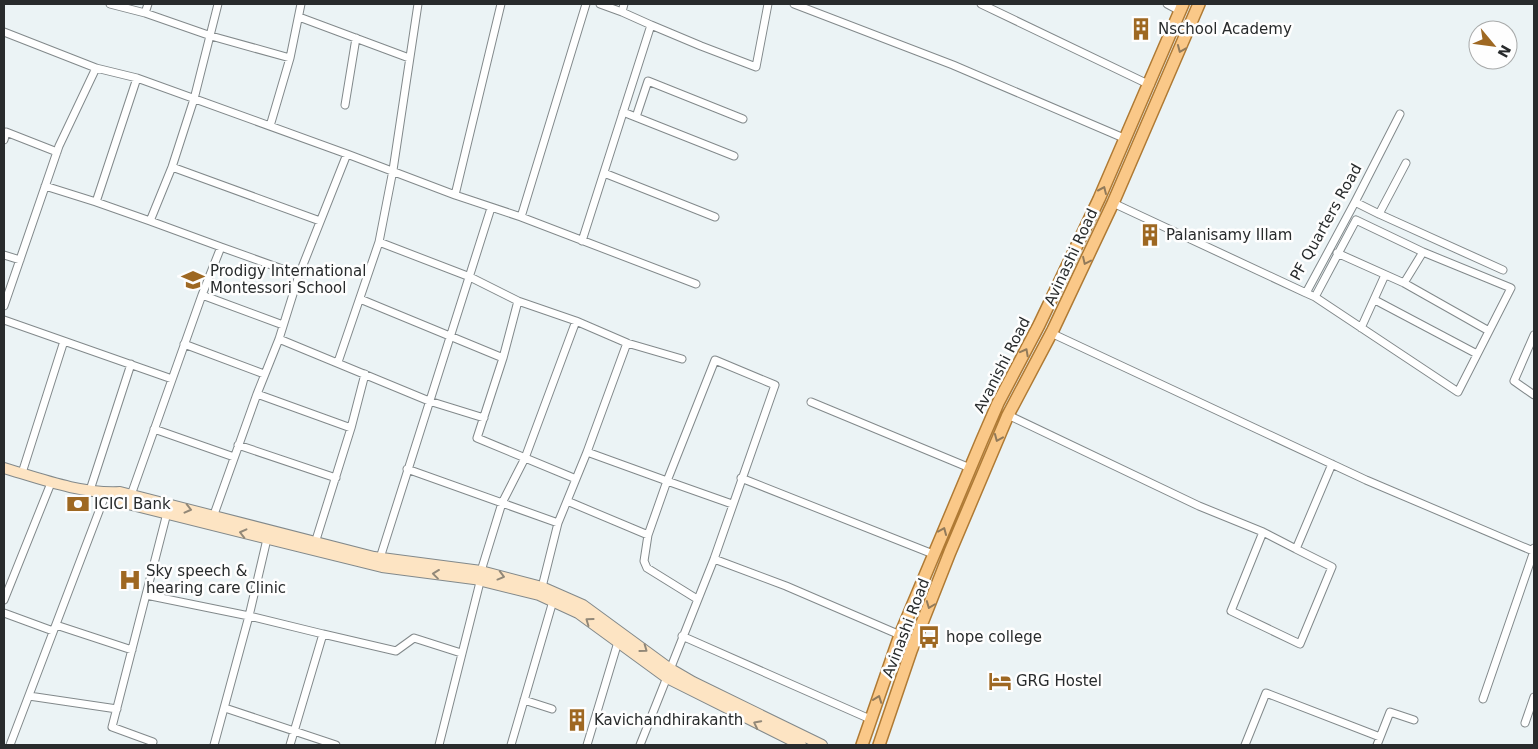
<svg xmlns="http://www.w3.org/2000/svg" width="1538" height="749" viewBox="0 0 1538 749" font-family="'DejaVu Sans',sans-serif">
<rect width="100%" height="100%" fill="#ebf3f5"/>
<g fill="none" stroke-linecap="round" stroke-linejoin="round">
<defs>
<path id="street" d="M110,4L145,13L148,4
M218,4L194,99L172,167L150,221L221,247
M600,4L622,12L624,4
M794,4L953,65L1126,139
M981,4L1150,85
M1167,4L1180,11
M622,12L651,25
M145,13L211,36L290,58L301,4
M299,17L409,58
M4,32L96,68
M137,78L96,202L150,221
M345,105L356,38
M623,112L734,156
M636,117L648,81L743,119
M270,126L290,58
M4,140L6,132L57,152
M172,167L320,221
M604,173L715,217
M45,186L96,202
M455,195L521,217L586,4
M1355,202L1379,214L1503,270
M1113,203L1306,293L1355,202L1400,114
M1379,214L1406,163
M521,217L696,284
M582,241L651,25L701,46L756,67L768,4
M379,242L470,277L518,301L576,321L627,343L587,452L558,523L542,587
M1337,253L1404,283L1489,331
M4,255L20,260
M1404,283L1423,252
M1306,293L1315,297L1458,392L1511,288L1423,252L1356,220L1315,297
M202,295L283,325
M360,299L503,358
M1375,300L1477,354
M518,301L503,358L477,438L576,479
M4,306L59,146L96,68L137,78L347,154
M4,320L172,379
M1361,328L1385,275
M1051,333L1366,480L1533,551L1534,548
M1534,335L1514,381L1534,395
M279,339L429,401L484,418
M627,343L682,359
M184,344L264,374
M338,362L379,242L393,170L418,4
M257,394L351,428
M811,402L970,468
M1008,415L1199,506L1263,532L1296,549L1332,464
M154,429L234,457
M238,445L336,478
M587,452L667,481L715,360L775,385L714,559L640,745
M407,469L558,523
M22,473L64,341
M741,478L933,554
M90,490L131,364
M131,495L202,295L221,247L299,275
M567,501L648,535
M212,520L257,394L279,339L299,275L347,154L455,195L501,4
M1263,532L1231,611L1300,644L1332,567L1296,549
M315,543L351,428L365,374
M380,558L491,208
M714,559L786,586L900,635
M146,595L249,616L323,634L290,745
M697,599L647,568L644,561L648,535L667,481L732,504
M4,600L51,483
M4,613L53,631
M56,625L132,650
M323,634L396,651L414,638L461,653
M682,636L870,719
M29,696L117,709
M1483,699L1534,551
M524,700L552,709
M225,708L336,745
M1525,723L1534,697
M10,745L106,493
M152,745L153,742L112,727L167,513
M214,745L249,616L267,539
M439,745L480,582L481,571L502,503L525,458L576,321
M511,745L553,601
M587,745L618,642
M1245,745L1266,693L1380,737
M1377,745L1390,712L1414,720"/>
<path id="secondary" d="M4,468C41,479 81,494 120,492L374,557L481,571L542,587L583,605L669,668L693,682L822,745
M108,494L128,504L382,567L474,579L539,595L578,613L667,678L801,745"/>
<path id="primary" d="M862,745L900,635L982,440L998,403L1039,325L1099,199L1183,4
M879,745L911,651L950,552L1008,415L1053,330L1113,203L1199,4"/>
</defs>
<!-- street casing -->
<use href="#street" stroke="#82898b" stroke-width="9"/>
<!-- secondary casing -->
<use href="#secondary" stroke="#82898b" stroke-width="12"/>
<!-- primary casing -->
<use href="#primary" stroke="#af7a34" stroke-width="14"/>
<!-- street -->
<use href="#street" stroke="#fff" stroke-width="7"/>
<!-- secondary -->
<use href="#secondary" stroke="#fde4c3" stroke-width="10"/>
<!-- primary -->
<use href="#primary" stroke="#fac888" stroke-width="11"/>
</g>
<!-- one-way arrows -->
<defs><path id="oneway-chevron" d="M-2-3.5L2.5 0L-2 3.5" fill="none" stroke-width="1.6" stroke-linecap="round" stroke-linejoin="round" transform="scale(1.25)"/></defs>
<g stroke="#917a5a">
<use href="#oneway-chevron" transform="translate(1181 49) rotate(113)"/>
<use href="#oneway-chevron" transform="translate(1103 190) rotate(-66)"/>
<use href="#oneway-chevron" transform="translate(1086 261) rotate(115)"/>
<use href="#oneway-chevron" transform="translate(1025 352) rotate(-62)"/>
<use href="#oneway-chevron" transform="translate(998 438) rotate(113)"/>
<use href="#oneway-chevron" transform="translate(943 531) rotate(-67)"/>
<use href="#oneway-chevron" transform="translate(930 605) rotate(111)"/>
<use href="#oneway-chevron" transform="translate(878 699) rotate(-70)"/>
</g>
<g stroke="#928878">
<use href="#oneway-chevron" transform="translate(188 509) rotate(14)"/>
<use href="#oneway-chevron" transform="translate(243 533) rotate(-166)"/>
<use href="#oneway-chevron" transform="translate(436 574) rotate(-173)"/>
<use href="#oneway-chevron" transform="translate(501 576) rotate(15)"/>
<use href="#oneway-chevron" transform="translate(589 621) rotate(-144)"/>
<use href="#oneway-chevron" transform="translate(644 649) rotate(36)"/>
<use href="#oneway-chevron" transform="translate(757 724) rotate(-153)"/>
</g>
<!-- icons -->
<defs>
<symbol id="building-bare" viewBox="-9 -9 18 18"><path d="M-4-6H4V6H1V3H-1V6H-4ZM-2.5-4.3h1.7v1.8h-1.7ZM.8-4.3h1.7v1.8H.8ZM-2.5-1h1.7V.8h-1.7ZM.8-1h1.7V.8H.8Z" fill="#9e6822" stroke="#fefefe" stroke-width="2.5" paint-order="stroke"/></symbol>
<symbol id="school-bare" viewBox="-9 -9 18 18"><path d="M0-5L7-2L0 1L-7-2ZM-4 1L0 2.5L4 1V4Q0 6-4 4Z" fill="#9e6822" stroke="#fefefe" stroke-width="2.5" paint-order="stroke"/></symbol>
<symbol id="bank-bare" viewBox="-9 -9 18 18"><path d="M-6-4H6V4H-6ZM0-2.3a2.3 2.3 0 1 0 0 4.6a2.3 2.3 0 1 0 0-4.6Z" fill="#9e6822" stroke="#fefefe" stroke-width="2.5" paint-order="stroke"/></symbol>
<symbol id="hospital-bare" viewBox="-9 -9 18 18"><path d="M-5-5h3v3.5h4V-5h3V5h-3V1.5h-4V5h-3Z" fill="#9e6822" stroke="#fefefe" stroke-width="2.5" paint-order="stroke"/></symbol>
<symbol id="bus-bare" viewBox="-9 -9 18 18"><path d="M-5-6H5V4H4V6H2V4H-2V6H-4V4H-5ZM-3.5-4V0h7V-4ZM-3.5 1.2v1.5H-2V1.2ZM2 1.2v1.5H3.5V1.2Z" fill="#9e6822" stroke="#fefefe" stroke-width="2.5" paint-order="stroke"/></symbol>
<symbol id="hotel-bare" viewBox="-9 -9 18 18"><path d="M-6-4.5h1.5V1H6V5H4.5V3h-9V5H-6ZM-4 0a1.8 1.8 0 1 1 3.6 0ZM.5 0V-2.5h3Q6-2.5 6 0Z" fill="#9e6822" stroke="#fefefe" stroke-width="2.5" paint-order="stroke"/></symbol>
</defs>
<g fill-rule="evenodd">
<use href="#building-bare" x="1125" y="13" width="32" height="32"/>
<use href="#building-bare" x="1134" y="219" width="32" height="32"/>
<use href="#school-bare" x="177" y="264" width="32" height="32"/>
<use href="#bank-bare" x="62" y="488" width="32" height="32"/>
<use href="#hospital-bare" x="114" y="564" width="32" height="32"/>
<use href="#bus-bare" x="913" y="621" width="32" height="32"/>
<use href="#hotel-bare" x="984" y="665" width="32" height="32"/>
<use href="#building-bare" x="561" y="704" width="32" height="32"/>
</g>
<g text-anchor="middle" stroke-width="5" stroke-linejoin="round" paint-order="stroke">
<!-- poi labels -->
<g font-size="15" fill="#282b2c" stroke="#fefefe" text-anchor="start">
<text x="1158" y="34">Nschool Academy</text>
<text x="1166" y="240">Palanisamy Illam</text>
<text x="210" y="276">Prodigy International<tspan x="210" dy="17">Montessori School</tspan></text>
<text x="94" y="509">ICICI Bank</text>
<text x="146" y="576">Sky speech &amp;<tspan x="146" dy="17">hearing care Clinic</tspan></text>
<text x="946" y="642">hope college</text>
<text x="1016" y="686">GRG Hostel</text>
<text x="594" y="725">Kavichandhirakanth</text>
</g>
<!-- street labels -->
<g font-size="15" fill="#282b2c" stroke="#fefefe">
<text transform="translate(1326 222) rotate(-61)" y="5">PF Quarters Road</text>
<text transform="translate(1071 257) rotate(-65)" y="5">Avinashi Road</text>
<text transform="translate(1002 365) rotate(-63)" y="5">Avanishi Road</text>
<text transform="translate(906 628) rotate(-69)" y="5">Avinashi Road</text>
</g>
</g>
<!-- border -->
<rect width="1538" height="749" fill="none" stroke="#282b2c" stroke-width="10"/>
<!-- north arrow -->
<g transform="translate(1493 45) rotate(119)"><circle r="24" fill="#fefefe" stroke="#a8aaaa"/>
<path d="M0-4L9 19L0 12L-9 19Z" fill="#9e6822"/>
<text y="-8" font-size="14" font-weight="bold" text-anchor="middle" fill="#282b2c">N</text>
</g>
</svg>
